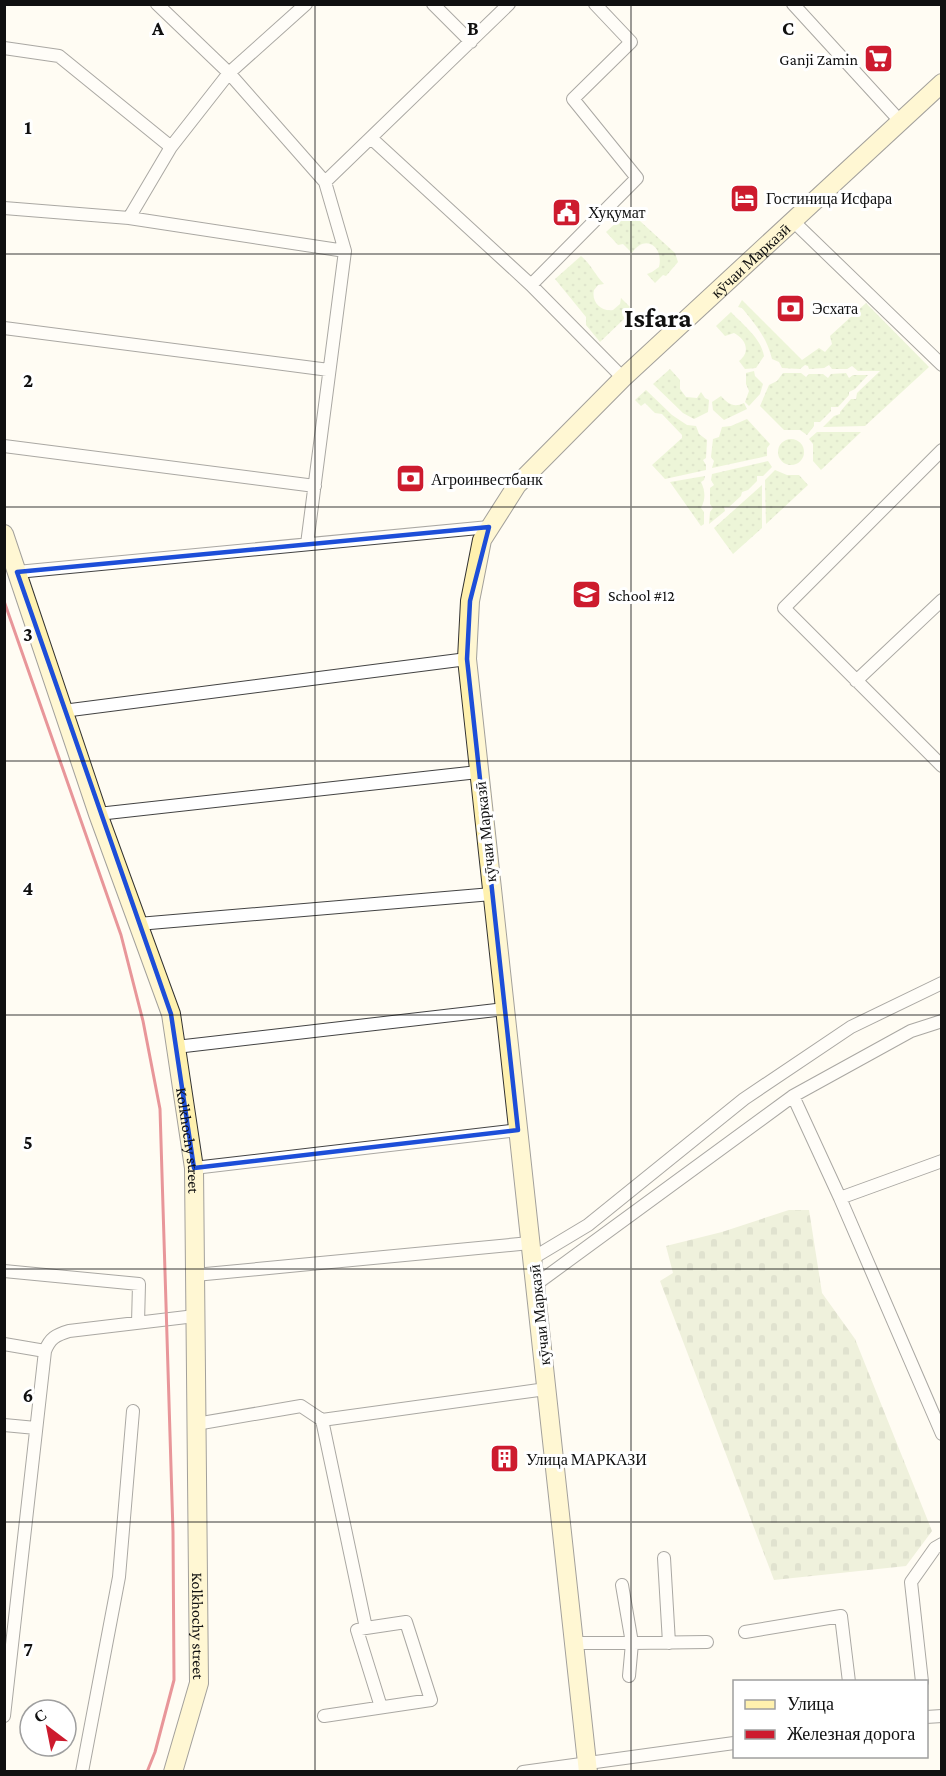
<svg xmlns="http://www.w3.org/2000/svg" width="946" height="1776" viewBox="0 0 946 1776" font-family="'Crimson Pro',serif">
<defs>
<pattern id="grass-dots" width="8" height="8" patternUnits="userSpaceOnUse" patternTransform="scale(1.5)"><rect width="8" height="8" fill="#d7eeb8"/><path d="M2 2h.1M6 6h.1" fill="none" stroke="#b8cb9d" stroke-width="1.8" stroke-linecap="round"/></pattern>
<pattern id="cemetery-stones" width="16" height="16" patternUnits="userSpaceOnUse" patternTransform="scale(1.5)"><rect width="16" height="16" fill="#dbe4c0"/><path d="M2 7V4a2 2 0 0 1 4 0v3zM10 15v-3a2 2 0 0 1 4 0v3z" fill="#bbc3a4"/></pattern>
</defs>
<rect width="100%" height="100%" fill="#fffcf3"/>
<!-- grass -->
<path fill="url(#grass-dots)" d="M629,211L675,253L678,262L666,276L663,275L655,283L647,274L652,272L659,267C664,247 645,233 632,253L623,244L618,245L606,232Z
M581,256C591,264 595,275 604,284L598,285L594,290C591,302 601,312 613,310L620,304L621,298L630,307L622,315L625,318L600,342L586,325V317L555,279Z
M742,300L802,360L819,348L825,352L832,344L830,336L866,303L929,367L865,426L823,427L834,416L840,414V412L851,399H856L857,393L880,371H858L852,366L847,369H832L829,365L824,368L809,369L808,366L805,365L800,369L782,368L779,362L772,359C767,338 756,325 742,308L738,307Z
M731,312C743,325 761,338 764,356L756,368L745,369L739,361C751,352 746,339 734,333L725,336L716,326Z
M670,369L680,380V389L686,397L697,398L701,392L705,398L709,400L708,412L694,419L683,413L653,384Z
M754,371L755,376L763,384L760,394L749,406L745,402L749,391L746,384V373Z
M783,373H801L806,377L809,374H823L828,378L831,374L846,373L849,378L853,375H868L855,389L849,392V395L838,407H831V411L820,422H814V426L807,435L800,430H784L760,406L769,385L777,381Z
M646,390L672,415L687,425L696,426L699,434L707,440L706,458L703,460L706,465V470L665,479L652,465L682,438V435L662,414L655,413L645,403L641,406L635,400Z
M721,396C728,404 734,408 744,403L747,409L724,420L713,410L712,402Z
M747,419L770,444L767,448V456L712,468L714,461L711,457L713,439L719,437L722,427L731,426Z
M817,432H861L821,470L813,461V444L809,439Z
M778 452a13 13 0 1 1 26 0a13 13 0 1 1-26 0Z
M768,461L772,467L763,476H757V481L748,490L742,492L741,496L729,507H724L725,511L709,524L710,512L713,508L710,504V488L714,485L711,480L712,474Z
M775,470L787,475H799L808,485L766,524L765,480Z
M705,476L704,480L701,482C705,490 706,499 701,508L704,512V524L701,526L670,482Z
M762,485V528L733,554L714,528Z"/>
<!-- cemetery -->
<path fill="url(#cemetery-stones)" d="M789,1210H809L822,1293L855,1339L932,1531L906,1566L774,1580L660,1281L673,1273L666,1246L722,1232Z"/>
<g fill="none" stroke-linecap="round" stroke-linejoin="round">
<defs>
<path id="street" d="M157,4L229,73L325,182L509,4
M433,4L471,42
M595,4L631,42L573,99L637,178L531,285L623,378
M793,4L900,121
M4,48L59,56L171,147L229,73L306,4
M371,138L531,285
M4,208L129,218L171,147
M129,218L345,251L325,182
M793,221L942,365
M4,328L329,370
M4,446L315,486
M942,450L784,608L942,766
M307,544L345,251
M17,572L489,527
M856,681L942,600
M63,711L467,659
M98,814L478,772
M138,924L492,894
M176,1047L505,1009
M793,1096L840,1198L942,1434
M194,1168L518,1130
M840,1198L942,1161
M533,1258L588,1225L744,1099L851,1027L942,983
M4,1271L139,1284L138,1323
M195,1275L530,1243
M535,1285L793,1096L911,1031L942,1021
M4,1344L45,1351C50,1338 56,1335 69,1331L195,1316
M322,1420L366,1628L406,1622L431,1700L324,1716
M196,1424L301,1406L322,1420L546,1389
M4,1425L36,1428
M664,1558L669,1643
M622,1585L632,1643L707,1642
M366,1628L357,1630L381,1707
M745,1632L841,1616L849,1682
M574,1643H632L629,1676
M922,1682L911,1582L935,1548L942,1544
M4,1716L45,1351
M926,1717L942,1716
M82,1772L119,1577L133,1411
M523,1772L734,1743"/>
<g id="secondary">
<path id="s1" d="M4,534L98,814L171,1014L194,1168L199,1683L173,1772"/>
<path id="s2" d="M588,1772L467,659L470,601L482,540L517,485L623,378L942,83"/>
</g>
</defs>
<!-- street casing -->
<use href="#street" stroke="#434343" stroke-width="14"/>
<!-- secondary casing -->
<use href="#secondary" stroke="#323232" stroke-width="20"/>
<!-- street -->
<use href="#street" stroke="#fff" stroke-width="12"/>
<!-- secondary -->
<use href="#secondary" stroke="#fff1ae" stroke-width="18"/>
<!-- rail -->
<path stroke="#cd1b2e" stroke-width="3" d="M4,601L121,935L143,1021L160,1109L173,1532L174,1680L155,1752L147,1772"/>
</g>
<!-- marked area -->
<path d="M0 0H946V1776H0ZM489,527L470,601L467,659L518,1130L194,1168L171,1014L17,572Z" fill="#fffcf3" fill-opacity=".55" fill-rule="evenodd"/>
<path fill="none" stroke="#1d4ed8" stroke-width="4.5" stroke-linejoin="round" d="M489,527L470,601L467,659L518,1130L194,1168L171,1014L17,572Z"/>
<!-- grid -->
<path fill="none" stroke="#101010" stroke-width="1.5" stroke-opacity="0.55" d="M315,4V1772M631,4V1772M4,254H942M4,507H942M4,761H942M4,1015H942M4,1269H942M4,1522H942"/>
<!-- icons -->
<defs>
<symbol id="supermarket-square" viewBox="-11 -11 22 22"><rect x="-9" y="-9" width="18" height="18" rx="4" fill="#cd1b2e" stroke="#fff"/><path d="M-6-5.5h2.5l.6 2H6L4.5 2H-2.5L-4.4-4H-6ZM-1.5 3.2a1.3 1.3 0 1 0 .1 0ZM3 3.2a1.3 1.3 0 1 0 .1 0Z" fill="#fff"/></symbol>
<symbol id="hotel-square" viewBox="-11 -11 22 22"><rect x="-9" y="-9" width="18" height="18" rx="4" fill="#cd1b2e" stroke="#fff"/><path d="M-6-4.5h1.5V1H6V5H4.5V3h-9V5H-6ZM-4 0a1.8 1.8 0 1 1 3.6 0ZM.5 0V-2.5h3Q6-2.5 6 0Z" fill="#fff"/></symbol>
<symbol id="civic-square" viewBox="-11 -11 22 22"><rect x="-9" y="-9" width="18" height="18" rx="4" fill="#cd1b2e" stroke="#fff"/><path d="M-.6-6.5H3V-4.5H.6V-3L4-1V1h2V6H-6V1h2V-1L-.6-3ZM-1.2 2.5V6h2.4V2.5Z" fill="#fff"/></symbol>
<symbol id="bank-square" viewBox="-11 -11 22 22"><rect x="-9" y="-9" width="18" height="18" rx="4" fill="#cd1b2e" stroke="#fff"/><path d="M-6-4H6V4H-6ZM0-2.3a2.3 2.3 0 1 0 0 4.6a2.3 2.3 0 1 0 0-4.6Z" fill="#fff"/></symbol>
<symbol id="school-square" viewBox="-11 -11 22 22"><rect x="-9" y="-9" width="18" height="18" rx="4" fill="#cd1b2e" stroke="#fff"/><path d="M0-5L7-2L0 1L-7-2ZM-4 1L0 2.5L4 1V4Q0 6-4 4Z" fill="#fff"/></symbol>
<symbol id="building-square" viewBox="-11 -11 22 22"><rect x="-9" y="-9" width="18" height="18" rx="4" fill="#cd1b2e" stroke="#fff"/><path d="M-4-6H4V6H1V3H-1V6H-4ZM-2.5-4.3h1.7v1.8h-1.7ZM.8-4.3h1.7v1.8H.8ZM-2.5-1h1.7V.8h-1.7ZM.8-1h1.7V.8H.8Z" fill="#fff"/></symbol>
</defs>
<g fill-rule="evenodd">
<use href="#supermarket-square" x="862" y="42" width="33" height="33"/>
<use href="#hotel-square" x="728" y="182" width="33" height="33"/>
<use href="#civic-square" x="550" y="196" width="33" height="33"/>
<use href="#bank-square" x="774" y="292" width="33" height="33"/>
<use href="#bank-square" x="394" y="462" width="33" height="33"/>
<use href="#school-square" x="570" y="578" width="33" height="33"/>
<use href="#building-square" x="488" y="1442" width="33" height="33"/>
</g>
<g text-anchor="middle" stroke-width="6" stroke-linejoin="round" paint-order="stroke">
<!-- poi labels -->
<g font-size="16" fill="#101010" stroke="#fff" text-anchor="start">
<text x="858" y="65" text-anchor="end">Ganji Zamin</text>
<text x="766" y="204">Гостиница Исфара</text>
<text x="588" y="218">Хуқумат</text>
<text x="812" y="314">Эсхата</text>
<text x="431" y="485">Агроинвестбанк</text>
<text x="608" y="601">School #12</text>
<text x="526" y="1465">Улица МАРКАЗИ</text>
</g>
<!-- street labels -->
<g font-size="16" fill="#101010" stroke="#fff">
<text dy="6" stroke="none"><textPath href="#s2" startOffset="1629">кӯчаи Марказӣ</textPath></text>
<text transform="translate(485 832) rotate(-96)" y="6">кӯчаи Марказӣ</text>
<text dy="6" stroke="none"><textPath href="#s1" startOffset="636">Kolkhochy street</textPath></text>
<text transform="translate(539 1315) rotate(-96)" y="6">кӯчаи Марказӣ</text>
<text dy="6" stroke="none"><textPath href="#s1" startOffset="1122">Kolkhochy street</textPath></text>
</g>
<!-- town labels -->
<g font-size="28" font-weight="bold" fill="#101010" stroke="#fff">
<text x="658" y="327">Isfara</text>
</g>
</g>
<g font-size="20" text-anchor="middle" font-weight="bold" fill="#101010" stroke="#fff" stroke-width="6" stroke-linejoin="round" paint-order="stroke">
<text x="158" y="35">A</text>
<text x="473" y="35">B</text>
<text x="788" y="35">C</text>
<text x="28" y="134">1</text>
<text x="28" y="387">2</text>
<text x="28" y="641">3</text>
<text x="28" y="895">4</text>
<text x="28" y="1149">5</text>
<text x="28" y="1402">6</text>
<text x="28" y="1656">7</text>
</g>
<!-- border -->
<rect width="946" height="1776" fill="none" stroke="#101010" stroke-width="12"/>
<!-- legend -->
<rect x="733" y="1680" width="195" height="78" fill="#ffffff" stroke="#9f9f9f" stroke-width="1.5"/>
<rect x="745" y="1700" width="30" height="9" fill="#fff1ae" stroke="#9f9f9f" stroke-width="1.5"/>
<text x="787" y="1710" font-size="18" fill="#101010">Улица</text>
<rect x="745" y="1730" width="30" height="9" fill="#cd1b2e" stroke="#9f9f9f" stroke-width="1.5"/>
<text x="787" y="1740" font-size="18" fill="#101010">Железная дорога</text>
<!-- north arrow -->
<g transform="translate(48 1728) rotate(328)"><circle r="28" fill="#ffffff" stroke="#9f9f9f" stroke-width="1.5"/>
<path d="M0-4.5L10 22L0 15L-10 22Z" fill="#cd1b2e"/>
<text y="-9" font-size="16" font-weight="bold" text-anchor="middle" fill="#101010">С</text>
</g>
</svg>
